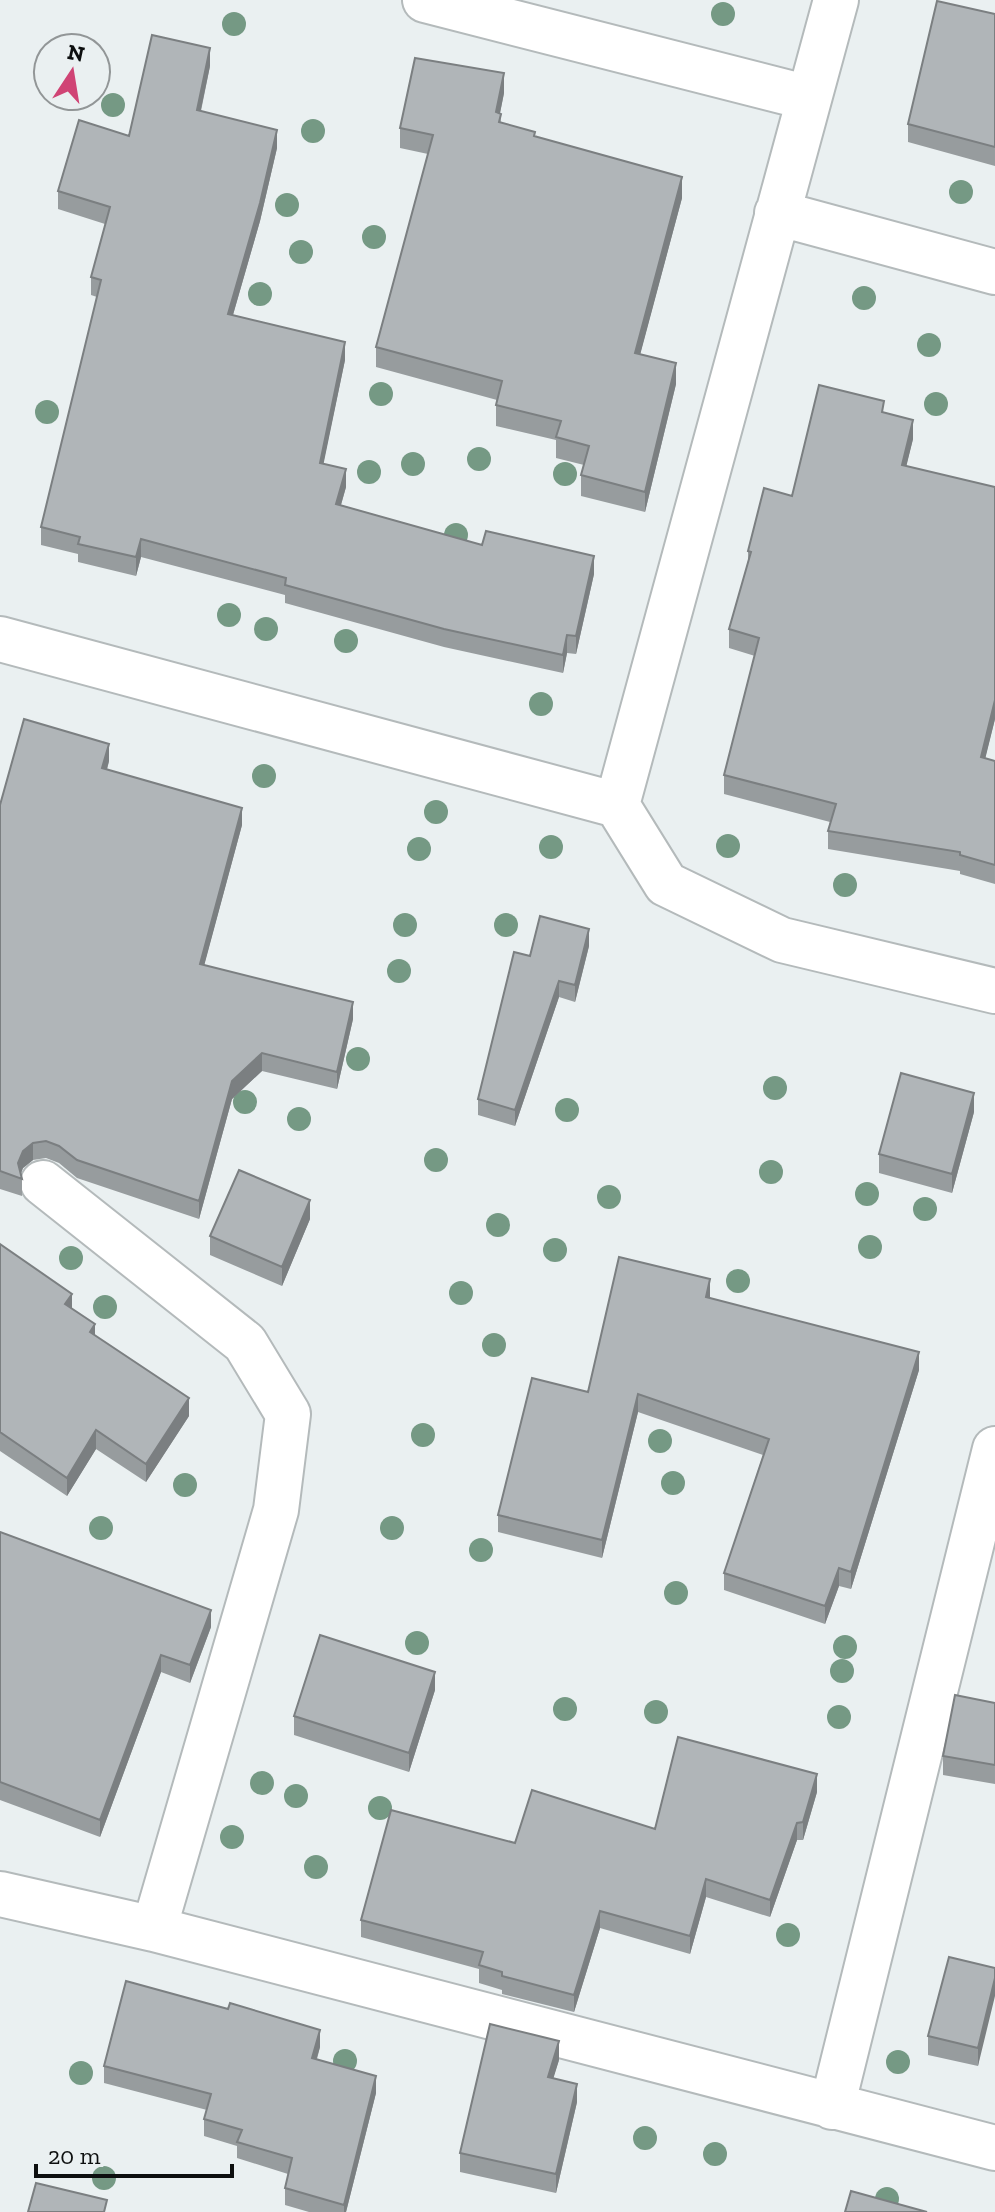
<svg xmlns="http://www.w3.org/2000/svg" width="995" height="2212" viewBox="0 0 995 2212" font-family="'Zilla Slab',serif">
<rect width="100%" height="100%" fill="#eaf0f1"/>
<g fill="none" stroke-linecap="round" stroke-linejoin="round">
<defs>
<path id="minor" d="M425,0L809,98
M777,213L995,272
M0,639L617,805L666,884L782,940L995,991
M617,805L836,0
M43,1183L245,1343L288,1414L276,1510L154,1929
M0,1894L154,1929L995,2148
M832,2107L995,1449"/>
</defs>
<!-- minor casing -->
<use href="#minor" stroke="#b4babb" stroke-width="48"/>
<!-- minor -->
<use href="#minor" stroke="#fff" stroke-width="44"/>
</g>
<!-- trees -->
<g fill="#759984">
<circle cx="723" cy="14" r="12"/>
<circle cx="234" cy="24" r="12"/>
<circle cx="113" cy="105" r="12"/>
<circle cx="313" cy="131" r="12"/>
<circle cx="961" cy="192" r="12"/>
<circle cx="287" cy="205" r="12"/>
<circle cx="374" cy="237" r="12"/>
<circle cx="301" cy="252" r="12"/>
<circle cx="260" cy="294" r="12"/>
<circle cx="864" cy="298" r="12"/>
<circle cx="929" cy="345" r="12"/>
<circle cx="381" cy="394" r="12"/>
<circle cx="936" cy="404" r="12"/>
<circle cx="47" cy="412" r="12"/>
<circle cx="479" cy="459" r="12"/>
<circle cx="413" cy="464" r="12"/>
<circle cx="369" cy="472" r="12"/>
<circle cx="565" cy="474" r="12"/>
<circle cx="456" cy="535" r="12"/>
<circle cx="229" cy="615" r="12"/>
<circle cx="266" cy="629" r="12"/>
<circle cx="346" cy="641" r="12"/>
<circle cx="541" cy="704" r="12"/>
<circle cx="264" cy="776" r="12"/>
<circle cx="436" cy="812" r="12"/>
<circle cx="728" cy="846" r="12"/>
<circle cx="551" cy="847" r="12"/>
<circle cx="419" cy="849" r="12"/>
<circle cx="845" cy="885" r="12"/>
<circle cx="405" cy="925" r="12"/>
<circle cx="506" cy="925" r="12"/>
<circle cx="399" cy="971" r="12"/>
<circle cx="358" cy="1059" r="12"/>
<circle cx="775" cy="1088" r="12"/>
<circle cx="245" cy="1102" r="12"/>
<circle cx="567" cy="1110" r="12"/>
<circle cx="299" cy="1119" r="12"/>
<circle cx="436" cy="1160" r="12"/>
<circle cx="771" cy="1172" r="12"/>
<circle cx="867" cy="1194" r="12"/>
<circle cx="609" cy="1197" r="12"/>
<circle cx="925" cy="1209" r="12"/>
<circle cx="498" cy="1225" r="12"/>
<circle cx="870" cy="1247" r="12"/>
<circle cx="555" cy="1250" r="12"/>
<circle cx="71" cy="1258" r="12"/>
<circle cx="738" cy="1281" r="12"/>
<circle cx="461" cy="1293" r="12"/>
<circle cx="105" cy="1307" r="12"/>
<circle cx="494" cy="1345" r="12"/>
<circle cx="423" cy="1435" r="12"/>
<circle cx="660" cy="1441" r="12"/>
<circle cx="673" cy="1483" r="12"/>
<circle cx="185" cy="1485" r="12"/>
<circle cx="101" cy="1528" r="12"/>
<circle cx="392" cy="1528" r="12"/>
<circle cx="481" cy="1550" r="12"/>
<circle cx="676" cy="1593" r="12"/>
<circle cx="417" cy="1643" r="12"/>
<circle cx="845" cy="1647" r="12"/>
<circle cx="842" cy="1671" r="12"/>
<circle cx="565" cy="1709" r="12"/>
<circle cx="656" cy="1712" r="12"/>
<circle cx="839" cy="1717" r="12"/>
<circle cx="262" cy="1783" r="12"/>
<circle cx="296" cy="1796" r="12"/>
<circle cx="380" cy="1808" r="12"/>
<circle cx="232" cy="1837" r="12"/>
<circle cx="316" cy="1867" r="12"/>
<circle cx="788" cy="1935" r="12"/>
<circle cx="345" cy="2061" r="12"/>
<circle cx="898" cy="2062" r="12"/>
<circle cx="81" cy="2073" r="12"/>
<circle cx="645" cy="2138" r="12"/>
<circle cx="715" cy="2154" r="12"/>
<circle cx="104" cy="2178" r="12"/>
<circle cx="887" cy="2199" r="12"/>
</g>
<!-- wall -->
<path fill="#979c9e" d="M995,14V166L908,142V124Z
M210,66L201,111L277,148L260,221L233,315L345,360L323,464L346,487L341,505L482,545L594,574L576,654L567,653L563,673L444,647L285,603V595L141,557L136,576L78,562V554L41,545V527L97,297L91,295V277L105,224L58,209V191L129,136Z
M504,93L500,113L501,123L682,198L640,354L676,384L645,512L581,496V475L584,465L556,458V440L496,426V405L497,400L376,367V347L428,154L400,148V128Z
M884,413L913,439L906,466L995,487V719L985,758L995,761V884L960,874V871L828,849V831L830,822L724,794V775L755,656L729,648V629L748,561V551L792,496Z
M109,761L107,770L242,825L204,965L353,1019L337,1089L262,1071L232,1099L199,1219L77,1178L59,1163L46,1158L33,1160L23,1168L21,1173L22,1179V1196L0,1189V805Z
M589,946L575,1002L559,997L515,1126L478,1115V1099L530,956Z
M974,1112L952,1193L879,1173V1154Z
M310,1219L282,1286L210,1255V1236Z
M0,1244L72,1308L95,1335L189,1416L146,1482L96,1449L67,1496L0,1451Z
M710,1298L919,1370L851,1589L839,1586L825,1624L724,1590V1573L763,1455L638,1412L602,1558L498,1532V1515L588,1392Z
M0,1532L211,1627L190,1683L161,1672L100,1837L0,1800Z
M435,1690L409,1772L294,1735V1716Z
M995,1703V1784L943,1775V1756Z
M817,1792L803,1840H797L770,1917L706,1897L690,1954L600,1928L574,2012L502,1994V1990L479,1983V1969L361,1937V1920L515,1843L655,1829Z
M995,1968L978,2066L928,2055V2036Z
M320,2047L317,2059L376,2093L346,2212H309L285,2205V2188L288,2174L237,2158V2146L204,2136V2119L207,2110L104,2083V2066Z
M559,2060L553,2078L577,2102L556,2193L460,2172V2153Z"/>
<!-- shaded-wall -->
<path fill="#7b7f81" d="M210,48V66L197,128V110Z
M504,73V93L496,133V112Z
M277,130V148L260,221L228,332V314Z
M682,177V198L635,374V353Z
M345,342V360L320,481V463Z
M676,363V384L645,512V492Z
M913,420V439L902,484V465Z
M346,469V487L336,522V504Z
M141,539V557L136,576V557Z
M594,556V574L576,654V636Z
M567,635V653L563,673V655Z
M995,700V719L981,776V757Z
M109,744V761L102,786V768Z
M242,808V825L200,981V964Z
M589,929V946L575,1002V985Z
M559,981V997L515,1126V1110Z
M353,1002V1019L337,1089V1072Z
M262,1053V1071L232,1099L199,1219V1201L232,1081Z
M974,1093V1112L952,1193V1174Z
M33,1143V1160L23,1168L19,1178L18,1163L23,1151Z
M310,1200V1219L282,1286V1267Z
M710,1279V1297L706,1314V1297Z
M72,1294V1313L65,1304Z
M95,1324V1342L90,1332Z
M919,1352V1370L851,1589V1572Z
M638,1394V1412L602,1558V1540Z
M189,1398V1416L146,1482V1464Z
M96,1430V1449L67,1496V1478Z
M839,1568V1586L825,1624V1606Z
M211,1610V1627L190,1683V1665Z
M161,1655V1672L100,1837V1820Z
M435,1672V1690L409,1772V1753Z
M817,1774V1792L803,1840V1822Z
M797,1823V1840L770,1917V1900Z
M706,1879V1897L690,1954V1936Z
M600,1911V1928L574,2012V1995Z
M995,1978V1996L978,2066V2048Z
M320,2030V2047L312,2074V2058Z
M559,2041V2060L548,2096V2077Z
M376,2076V2093L346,2212H344V2205Z
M577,2084V2102L556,2193V2174Z"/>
<!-- building -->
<path fill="#b0b5b8" stroke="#7b7f81" stroke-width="2" d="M937,1L995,14V147L908,124Z
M152,35L210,48L197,110L277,130L260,203L228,314L345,342L320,463L346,469L336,504L482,545L486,531L594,556L576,636L567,635L563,655L444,629L285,585L286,578L141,539L136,557L78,544L80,537L41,527L101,280L91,277L110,207L58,191L79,120L129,136Z
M415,58L504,73L496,112L501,114L499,122L535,132L534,136L682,177L635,353L676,363L645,492L581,475L589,446L556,437L561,421L496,405L502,381L376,347L433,135L400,128Z
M819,385L884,401L882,412L913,420L902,465L995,487V700L981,757L995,761V865L960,855V852L828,831L836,804L724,775L759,638L729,629L751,552L748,551L764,488L792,496Z
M24,719L109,744L102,768L242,808L200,964L353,1002L337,1072L262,1053L232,1081L199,1201L77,1160L59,1146L46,1141L33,1143L23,1151L18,1163L22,1179L0,1171V805Z
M540,916L589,929L575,985L559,981L515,1110L478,1099L514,952L530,956Z
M901,1073L974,1093L952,1174L879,1154Z
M239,1170L310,1200L282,1267L210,1236Z
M0,1244L72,1294L65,1304L95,1324L90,1332L189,1398L146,1464L96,1430L67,1478L0,1432Z
M619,1257L710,1279L706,1297L919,1352L851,1572L839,1568L825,1606L724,1573L769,1439L638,1394L602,1540L498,1515L532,1378L588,1392Z
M0,1532L211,1610L190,1665L161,1655L100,1820L0,1782Z
M320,1635L435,1672L409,1753L294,1716Z
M955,1695L995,1703V1765L943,1756Z
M678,1737L817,1774L803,1822L797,1823L770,1900L706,1879L690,1936L600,1911L574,1995L502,1976V1972L479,1965L483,1952L361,1920L391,1810L515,1843L532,1790L655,1829Z
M949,1957L995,1968V1978L978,2048L928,2036Z
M126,1981L228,2009L230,2003L320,2030L312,2058L376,2076L344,2205L285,2188L292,2158L237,2142L242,2130L204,2119L211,2094L104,2066Z
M490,2024L559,2041L548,2077L577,2084L556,2174L460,2153Z
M36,2183L107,2200L104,2212H28Z
M851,2191L927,2212H845Z"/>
<!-- north arrow -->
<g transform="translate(72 72) rotate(12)"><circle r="38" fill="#eaf0f1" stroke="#929697" stroke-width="2"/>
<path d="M0-6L14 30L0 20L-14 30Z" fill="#d04475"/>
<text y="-12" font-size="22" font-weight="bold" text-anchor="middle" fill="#0d0f0f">N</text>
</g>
<!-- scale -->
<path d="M36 2164v12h196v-12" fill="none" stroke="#0d0f0f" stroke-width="4"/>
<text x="48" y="2164" font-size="24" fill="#0d0f0f" stroke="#eaf0f1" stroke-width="6" paint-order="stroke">20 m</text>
</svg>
